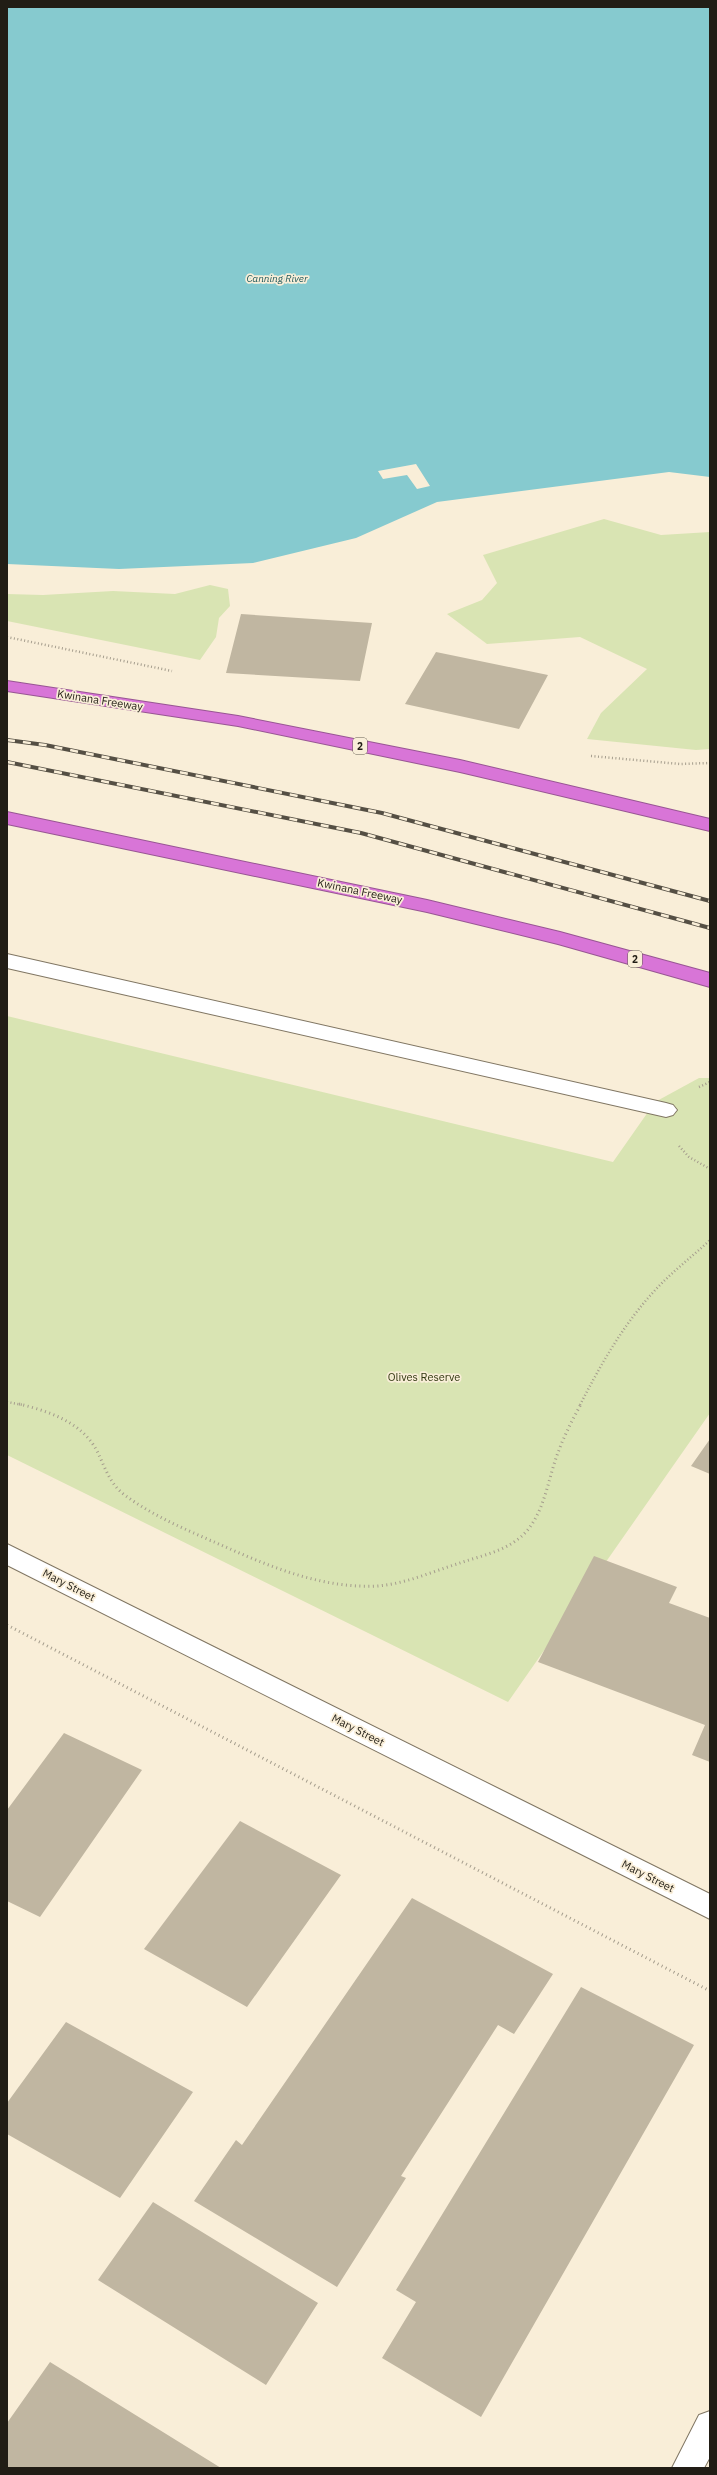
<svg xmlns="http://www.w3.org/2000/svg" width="717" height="2475" viewBox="0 0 717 2475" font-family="'IBM Plex Sans',sans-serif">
<rect width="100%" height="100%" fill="#f9eed8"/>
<!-- green -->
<path fill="#d9e4b3" d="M604,519L661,535L710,532V749L696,750L587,739L601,713L647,669L580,637L487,644L447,614L482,600L497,583L483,555Z
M210,585L228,589L230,606L219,618L216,637L200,660L7,621V594L43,595L113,591L175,594Z
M7,1016L613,1162L655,1102L699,1078H710V1413L508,1702L7,1455Z"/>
<!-- water -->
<path fill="#86cacf" d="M7,7H710V477L669,472L437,502L356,538L253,563L119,569L7,564Z"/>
<!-- pier -->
<path fill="#f9eed8" d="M416,464L430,486L417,489L407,475L383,479L378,471Z"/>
<!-- building -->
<path fill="#c0b6a1" d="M241,614L372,623L360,681L226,673Z
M436,652L548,675L519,729L405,704Z
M710,1439V1474L691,1466Z
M594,1556L677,1587L669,1603L710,1618V1762L692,1755L705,1725L538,1662Z
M64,1733L142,1770L40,1917L7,1901V1810Z
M240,1821L341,1875L247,2007L144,1949Z
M412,1898L553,1974L514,2034L498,2025L401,2176L406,2178L337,2287L194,2201L236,2140L242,2145Z
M581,1987L694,2045L481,2417L382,2358L416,2302L396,2290Z
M66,2022L193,2092L120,2198L7,2134V2103Z
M153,2202L318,2303L266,2385L98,2280Z
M50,2362L221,2468H7V2423Z"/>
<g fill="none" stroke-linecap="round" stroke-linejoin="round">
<defs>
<path id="lane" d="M7,954L666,1103L673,1105L677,1110L673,1115L666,1117L7,968Z"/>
<path id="street" d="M7,1544L710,1894V1919L7,1565Z
M710,2411V2457L704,2468H672L699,2415Z"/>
<path id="highway" d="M7,681L238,716L460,760L710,819V831L460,772L238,726L7,691Z
M7,812L427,900L560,932L710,973V987L558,944L427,912L7,824Z"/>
</defs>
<!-- lane casing -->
<use href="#lane" stroke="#807663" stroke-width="2"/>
<!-- street casing -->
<use href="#street" stroke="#807663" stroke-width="2"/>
<!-- highway casing -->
<use href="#highway" stroke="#985693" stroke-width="2"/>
<!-- path-far1 -->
<path stroke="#a59d8d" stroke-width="2.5" stroke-dasharray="1 2.5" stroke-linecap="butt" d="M7,637L172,671
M591,756L680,764L710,763
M699,1087L710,1082
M679,1146L689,1157L710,1169
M7,1402L23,1405
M580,1405C602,1362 627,1318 662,1283C677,1268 694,1255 710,1240"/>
<!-- path -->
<path stroke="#a59d8d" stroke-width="3" stroke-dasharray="1 3.5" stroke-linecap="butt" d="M19,1404C48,1411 82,1422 97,1451C105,1467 110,1485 126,1496C152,1515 182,1528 212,1541C264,1564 319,1589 377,1586C405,1584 431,1572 457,1564C479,1556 505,1552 523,1535C545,1514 548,1477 559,1450C565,1434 573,1419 581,1404
M7,1625L710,1991"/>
<!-- lane -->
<use href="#lane" fill="#fff" fill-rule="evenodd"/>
<!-- street -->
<use href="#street" fill="#fff" fill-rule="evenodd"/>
<!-- highway -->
<use href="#highway" fill="#d875d7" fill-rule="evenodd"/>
<defs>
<path id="rail" d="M7,740L45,745L382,813L710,901
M7,762L361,833L710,928"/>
</defs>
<!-- rail casing -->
<use href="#rail" stroke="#554f44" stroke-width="4"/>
<!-- rail -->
<use href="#rail" stroke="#f9eed8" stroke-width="2.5" stroke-dasharray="8" stroke-linecap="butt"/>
</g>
<g text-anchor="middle" stroke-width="3.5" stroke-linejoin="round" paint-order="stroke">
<!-- far-water labels -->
<g font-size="10" font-style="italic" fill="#1c565a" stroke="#f9eed8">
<text x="277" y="282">Canning River</text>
</g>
<!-- shield labels -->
<g fill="#f9eed8" stroke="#625c50" stroke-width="1">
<rect x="353" y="738" width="14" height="16" rx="3"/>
<rect x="628" y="951" width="14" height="16" rx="3"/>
</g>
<g font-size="10" font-weight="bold" fill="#211d15">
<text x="360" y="750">2</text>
<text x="635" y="963">2</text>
</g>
<!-- street labels -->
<g font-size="11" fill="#211d15" stroke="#f9eed8">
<text transform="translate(100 700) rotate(9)" y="4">Kwinana Freeway</text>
<text transform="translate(360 891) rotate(12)" y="4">Kwinana Freeway</text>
<text transform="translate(69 1585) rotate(27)" y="4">Mary Street</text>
<text transform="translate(358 1730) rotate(27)" y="4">Mary Street</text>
<text transform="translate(648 1876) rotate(27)" y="4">Mary Street</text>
</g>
<!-- park labels -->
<g font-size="11" fill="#2f360f" stroke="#f9eed8">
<text x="424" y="1381">Olives Reserve</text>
</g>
</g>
<!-- border -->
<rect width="717" height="2475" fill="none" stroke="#211d15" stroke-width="16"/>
</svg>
